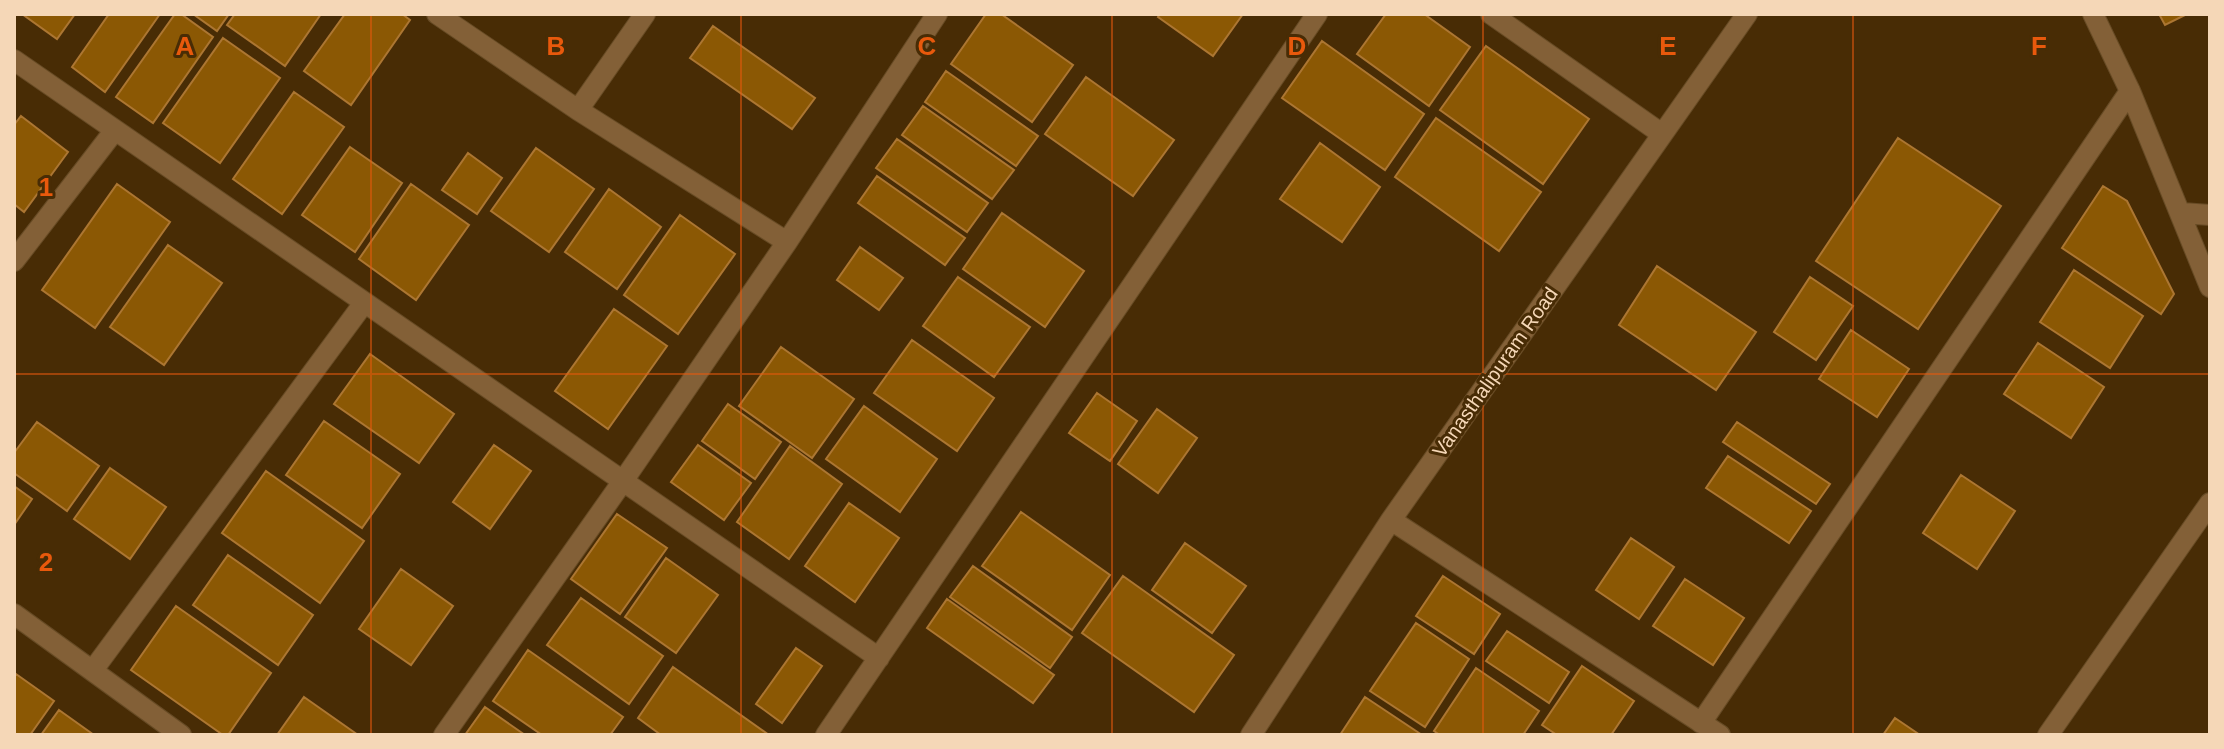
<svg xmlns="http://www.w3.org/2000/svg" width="2224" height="749" viewBox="0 0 2224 749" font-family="Helvetica,sans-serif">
<rect width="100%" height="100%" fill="#482c05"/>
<!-- building -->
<path fill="#8b5804" stroke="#ac7632" stroke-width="2" d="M22,14H75L57,39Z
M109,14H160L105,92L72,67Z
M175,14H181L213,37L153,123L116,97Z
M193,14H229L217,31Z
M235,14H321L285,66L227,25Z
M345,14H402L410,20L351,105L304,71Z
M986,14H1001L1073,65L1032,122L951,64Z
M1160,14H1243L1213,56L1158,17Z
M1386,14H1424L1470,47L1429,106L1357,54Z
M2159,14H2187L2165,25Z
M713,26L815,98L792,129L690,58Z
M223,38L280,78L220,163L163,123Z
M1322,41L1424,114L1385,170L1282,98Z
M1486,46L1589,119L1543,184L1440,110Z
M946,71L1038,136L1016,166L925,102Z
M1086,77L1174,140L1133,196L1045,134Z
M294,92L344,127L282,214L233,179Z
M923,106L1014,170L992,199L902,135Z
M21,116L68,152L24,212L14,204V125Z
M1436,118L1541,192L1499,251L1395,177Z
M1898,138L2001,206L1918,329L1816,261Z
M897,139L988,203L967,232L876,168Z
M1320,143L1380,187L1342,242L1280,199Z
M350,147L402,183L355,252L302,215Z
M536,148L594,189L549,252L491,211Z
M468,153L502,178L477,214L442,190Z
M877,176L965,238L945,265L858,203Z
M117,184L170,222L95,328L42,290Z
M411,184L469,225L416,300L359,259Z
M2103,186L2127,201L2174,294L2161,314L2062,248Z
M609,189L661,227L617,289L565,252Z
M1002,213L1084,271L1045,327L963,269Z
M680,215L735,254L678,334L624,295Z
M168,245L222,283L164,365L110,327Z
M860,247L903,278L879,310L837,280Z
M1657,266L1756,332L1716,390L1619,325Z
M2074,270L2143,316L2110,368L2040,322Z
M958,277L1030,327L994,377L923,326Z
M1810,277L1853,306L1816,360L1774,332Z
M614,309L667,346L608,429L555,391Z
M1851,330L1909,369L1877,417L1819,379Z
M912,340L994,398L957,451L874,393Z
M2038,343L2104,387L2071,438L2004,394Z
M781,347L854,399L812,458L739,406Z
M370,354L454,414L419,463L334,404Z
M1097,393L1137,421L1110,461L1069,433Z
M728,404L781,442L755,479L702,441Z
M864,406L937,459L900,512L826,459Z
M1157,409L1197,438L1158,493L1118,464Z
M324,421L400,474L362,528L286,475Z
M37,422L99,466L67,511L14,473V453Z
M1737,422L1830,484L1816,504L1723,442Z
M494,445L531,471L490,529L453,502Z
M698,445L751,483L724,520L671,482Z
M790,446L842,484L789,559L737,522Z
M1728,456L1811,511L1789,543L1706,488Z
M110,468L166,507L130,559L74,519Z
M266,471L364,541L320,603L222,533Z
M1961,475L2015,511L1977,569L1923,533Z
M14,486L32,499L14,525Z
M849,503L899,538L855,602L805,566Z
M1021,512L1110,575L1072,630L982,566Z
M617,514L667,548L620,614L571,579Z
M1631,538L1674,567L1639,619L1596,590Z
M1185,543L1246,586L1212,633L1152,590Z
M228,555L313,615L278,665L193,605Z
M666,558L718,595L676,653L625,617Z
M973,566L1072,637L1050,668L950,597Z
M401,569L453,606L411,665L359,629Z
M1123,576L1234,655L1194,712L1082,633Z
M1443,576L1500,614L1474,654L1416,616Z
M1685,579L1744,618L1713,665L1653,626Z
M581,598L663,656L629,704L547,645Z
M947,599L1054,675L1033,703L927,628Z
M176,606L271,673L228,735H223L131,670Z
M1416,623L1469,659L1425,727L1370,691Z
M1507,631L1569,672L1549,703L1486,661Z
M796,648L822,666L782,723L756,704Z
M528,650L623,717L610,735H542L493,701Z
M1582,666L1634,701L1611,735H1557L1542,725Z
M673,667L769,735H661L638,718Z
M1476,668L1539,711L1523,735H1440L1434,731Z
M16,674L54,701L30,735H14V677Z
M304,697L358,735H277Z
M1365,697L1422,735H1340Z
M485,707L525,735H465Z
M59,710L94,735H41Z
M1895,718L1920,735H1883Z"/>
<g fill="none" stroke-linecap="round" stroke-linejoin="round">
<defs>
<path id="minor" d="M437,14L578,110L787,242
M1491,14L1662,134
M2093,14L2130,91L2210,287
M14,60L879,658
M578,110L645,14
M2182,213L2210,215
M14,261L115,130
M1391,520L1720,735
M14,614L181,735
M93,670L364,303
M1701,723L2130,91
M444,735L623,481L787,242L937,14
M826,735L1317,14
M1251,735L1391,520L1747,14
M2048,735L2210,503"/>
</defs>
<!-- minor casing -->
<use href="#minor" stroke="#674b25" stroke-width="22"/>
<!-- minor -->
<use href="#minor" stroke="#836037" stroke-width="20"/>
</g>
<!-- grid -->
<path fill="none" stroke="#e8590c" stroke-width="2" stroke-opacity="0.55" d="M371,14V735M741,14V735M1112,14V735M1483,14V735M1853,14V735M14,374H2210"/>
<g text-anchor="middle" stroke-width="6" stroke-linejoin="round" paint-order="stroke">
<!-- street labels -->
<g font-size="20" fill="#f5d7b7" stroke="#482c05">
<text transform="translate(1495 372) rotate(-55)" y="7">Vanasthalipuram Road</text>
</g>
</g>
<g font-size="26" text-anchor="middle" font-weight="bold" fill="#e8590c" stroke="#482c05" stroke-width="6" stroke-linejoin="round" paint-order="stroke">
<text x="185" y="55">A</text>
<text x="556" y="55">B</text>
<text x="927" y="55">C</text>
<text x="1297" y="55">D</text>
<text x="1668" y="55">E</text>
<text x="2039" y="55">F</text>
<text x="46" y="196">1</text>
<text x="46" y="571">2</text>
</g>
<!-- border -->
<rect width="2224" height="749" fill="none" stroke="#f5d7b7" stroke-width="32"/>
</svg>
